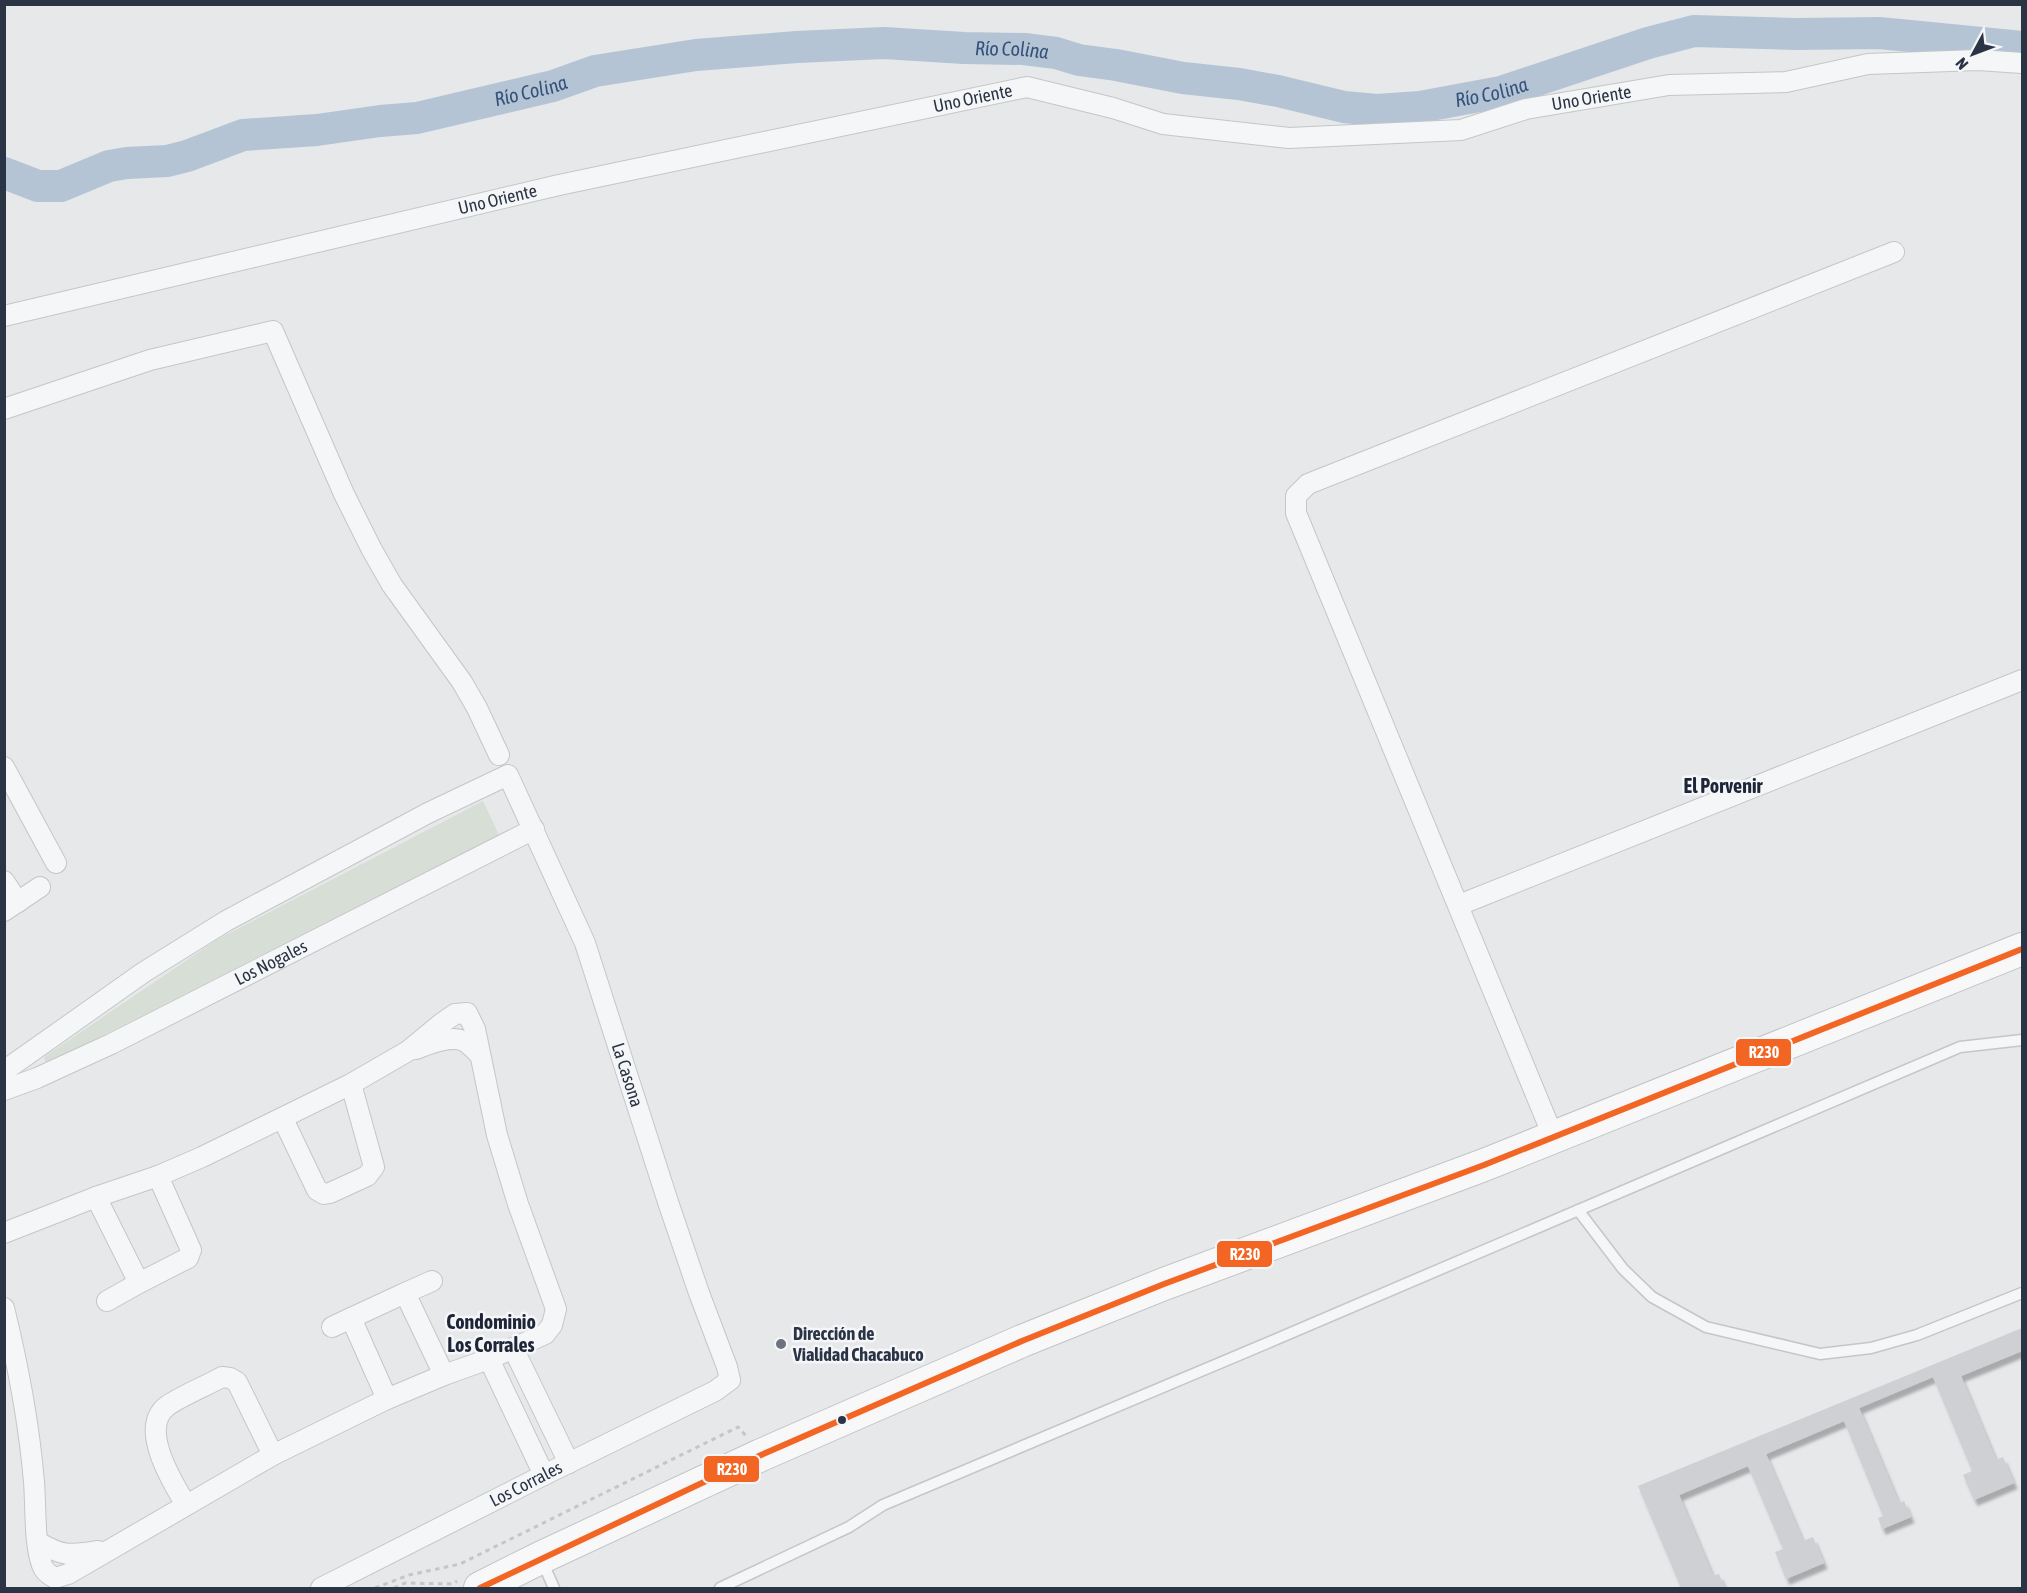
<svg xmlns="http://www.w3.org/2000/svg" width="2027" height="1593" viewBox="0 0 2027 1593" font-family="'Asap Condensed',sans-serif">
<defs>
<filter id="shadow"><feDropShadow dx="3.5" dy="6" stdDeviation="1.5" flood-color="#0004"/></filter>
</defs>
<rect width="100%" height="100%" fill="#e6e8ea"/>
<!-- green -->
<path fill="#d6ded6" d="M483,801L499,835L46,1064L44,1057L218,939Z"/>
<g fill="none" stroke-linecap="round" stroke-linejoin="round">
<!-- river -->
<path stroke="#b4c4d5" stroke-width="32" id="s1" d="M4,173L38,186H61L109,166L127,163L167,161L187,156L243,135L317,130L380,121L417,118L553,86L595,71L696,55L797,47L884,43L964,48L1024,49L1056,53L1079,60L1116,65L1183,78L1239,84L1278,91L1344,107L1377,110L1420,107L1501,92L1648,43L1694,31L1796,34L1879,33L2022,47"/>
</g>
<!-- building -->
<path fill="#ced0d3" filter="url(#shadow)" d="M2022,1328V1351L1961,1376L1996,1460L2003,1457L2014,1483L1974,1500L1963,1475L1972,1471L1933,1377L1859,1408L1899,1503L1904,1501L1911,1517L1882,1529L1878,1518L1883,1516L1844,1421L1766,1454L1803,1541L1813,1537L1824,1563L1786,1579L1775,1552L1783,1549L1748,1466L1679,1495L1713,1576L1719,1574L1725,1588H1681L1638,1486Z"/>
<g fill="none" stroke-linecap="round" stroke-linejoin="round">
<defs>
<path id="lane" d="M1578,1210L1623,1269L1652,1297L1706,1327L1820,1354L1871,1348L1917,1335L2022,1293
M542,1561L554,1588
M720,1588L849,1527L883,1505L1272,1341L1960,1047L2022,1040"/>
<g id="street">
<path id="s2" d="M4,316L559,185L1027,87L1113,108L1163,124L1289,138L1461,130L1526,109L1669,85L1786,82L1868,64L1978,60L2022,63"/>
<path d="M4,409L150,360L273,331L344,494L372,550L392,585L462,682L477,708L499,755"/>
<path d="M4,767L56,863"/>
<path d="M4,881L18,902"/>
<path d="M1459,905L2022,680"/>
<path d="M4,911L40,887"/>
<path d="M416,1049C429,1044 450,1035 464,1041C469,1044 475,1050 479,1054"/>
<path id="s3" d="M4,1071L144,972L226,921L428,813L508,775L585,943L668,1202L699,1293L727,1367L730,1380L715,1391L544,1475L321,1588"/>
<path id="s4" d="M4,1090L37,1078L111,1044L534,829"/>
<path d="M283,1119L317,1190L324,1194L330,1193L367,1176L374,1167L351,1084"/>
<path d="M1553,1136L1296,513V496L1308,484L1894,252"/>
<path d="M96,1197L139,1283L188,1258L191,1250L158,1176"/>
<path d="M4,1233L96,1197L158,1176L202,1157L351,1084L408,1051L442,1023L455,1014L467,1013L475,1029L497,1135L518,1204L556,1309L552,1325L545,1334L489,1359L444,1375L387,1399L273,1455L68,1574L55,1578C49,1575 44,1571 42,1565C34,1544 36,1505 34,1482C29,1423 18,1365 4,1308"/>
<path d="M405,1293L432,1281"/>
<path d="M107,1301L139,1283"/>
<path d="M332,1327L351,1318"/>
<path d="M513,1348L569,1463"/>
<path d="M489,1359L544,1475"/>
<path d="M387,1399L351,1318L405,1293L444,1375"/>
<path d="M186,1505C173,1483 138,1428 167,1406C183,1395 204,1387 222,1377L230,1378L237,1382L273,1455"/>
<path d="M38,1542C63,1557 70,1555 98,1551"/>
</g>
<path id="primary" d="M480,1588L540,1558L761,1455L1022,1341L1164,1284L1484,1165L2022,949"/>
</defs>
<!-- lane casing -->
<use href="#lane" stroke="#c4c6c8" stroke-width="13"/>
<!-- street casing -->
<use href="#street" stroke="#c4c6c8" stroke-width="22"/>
<!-- primary casing -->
<use href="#primary" stroke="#c2c5c8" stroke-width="34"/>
<!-- path -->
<path stroke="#c5c6ca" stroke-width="3" stroke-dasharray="4.5 4.5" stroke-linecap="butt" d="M375,1588L409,1575L460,1564L738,1427L747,1437
M394,1588L405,1583L453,1584L457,1581"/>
<!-- lane -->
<use href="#lane" stroke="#f5f6f7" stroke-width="10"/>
<!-- street -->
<use href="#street" stroke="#f5f6f7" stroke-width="20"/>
<!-- primary -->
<use href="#primary" stroke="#f8f8f8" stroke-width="32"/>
<defs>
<path id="bus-1" d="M480,1588L761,1455L1022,1341L1164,1284L1484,1165L2022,949"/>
</defs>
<!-- bus-1 casing -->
<use href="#bus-1" stroke="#f4f6f9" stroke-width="10"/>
<!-- bus-1 -->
<use href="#bus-1" stroke="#f26522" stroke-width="6"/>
</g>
<!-- markers -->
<circle fill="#6c737f" stroke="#f4f6f9" stroke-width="2" cx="781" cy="1344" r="6"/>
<circle fill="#2b3445" stroke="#f4f6f9" stroke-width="2" cx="842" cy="1420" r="5"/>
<g text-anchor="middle" stroke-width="5" stroke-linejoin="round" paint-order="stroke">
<!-- street labels -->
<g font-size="18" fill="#2b3445" stroke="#f4f6f9">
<text dy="6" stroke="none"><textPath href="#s2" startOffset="993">Uno Oriente</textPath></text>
<text dy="6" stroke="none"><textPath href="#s2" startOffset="1623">Uno Oriente</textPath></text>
<text dy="6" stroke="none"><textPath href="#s2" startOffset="507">Uno Oriente</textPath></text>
<text dy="6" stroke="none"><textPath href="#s4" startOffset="296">Los Nogales</textPath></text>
<text dy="6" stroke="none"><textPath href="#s3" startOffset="909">La Casona</textPath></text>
<text transform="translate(526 1484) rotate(-27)" y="6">Los Corrales</text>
</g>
<!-- poi labels -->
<g font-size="18" font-weight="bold" fill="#2b3445" stroke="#f4f6f9" text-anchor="start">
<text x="793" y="1340">Dirección de<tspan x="793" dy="21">Vialidad Chacabuco</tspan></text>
</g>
<!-- water labels -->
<g font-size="20" font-style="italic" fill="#34527a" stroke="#f4f6f9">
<text dy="7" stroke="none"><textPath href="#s1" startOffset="1028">Río Colina</textPath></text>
<text dy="7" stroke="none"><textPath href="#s1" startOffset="542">Río Colina</textPath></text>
<text dy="7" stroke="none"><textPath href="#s1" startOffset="1515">Río Colina</textPath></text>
</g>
<!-- neighbourhood labels -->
<g font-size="20" font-weight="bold" fill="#1d2536" stroke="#f4f6f9">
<text x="1723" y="793">El Porvenir</text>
<text x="491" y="1329">Condominio<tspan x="491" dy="23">Los Corrales</tspan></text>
</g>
</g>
<g stroke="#f4f6f9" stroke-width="2">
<rect x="1735" y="1038" width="57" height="29" rx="6" fill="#f26522"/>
<rect x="1216" y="1240" width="57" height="28" rx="6" fill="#f26522"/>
<rect x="703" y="1455" width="57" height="28" rx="6" fill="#f26522"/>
</g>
<g font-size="16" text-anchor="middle" font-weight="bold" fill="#fff">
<text x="1764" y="1058">R230</text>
<text x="1245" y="1260">R230</text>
<text x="732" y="1475">R230</text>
</g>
<!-- border -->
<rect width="2027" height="1593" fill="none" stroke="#2b3445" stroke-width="12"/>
<!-- north arrow -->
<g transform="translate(1973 54) rotate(229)" stroke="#f4f6f9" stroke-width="4.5" paint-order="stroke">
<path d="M0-4.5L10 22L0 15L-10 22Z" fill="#2b3445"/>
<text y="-9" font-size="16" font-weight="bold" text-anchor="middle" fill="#2b3445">N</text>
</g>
</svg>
